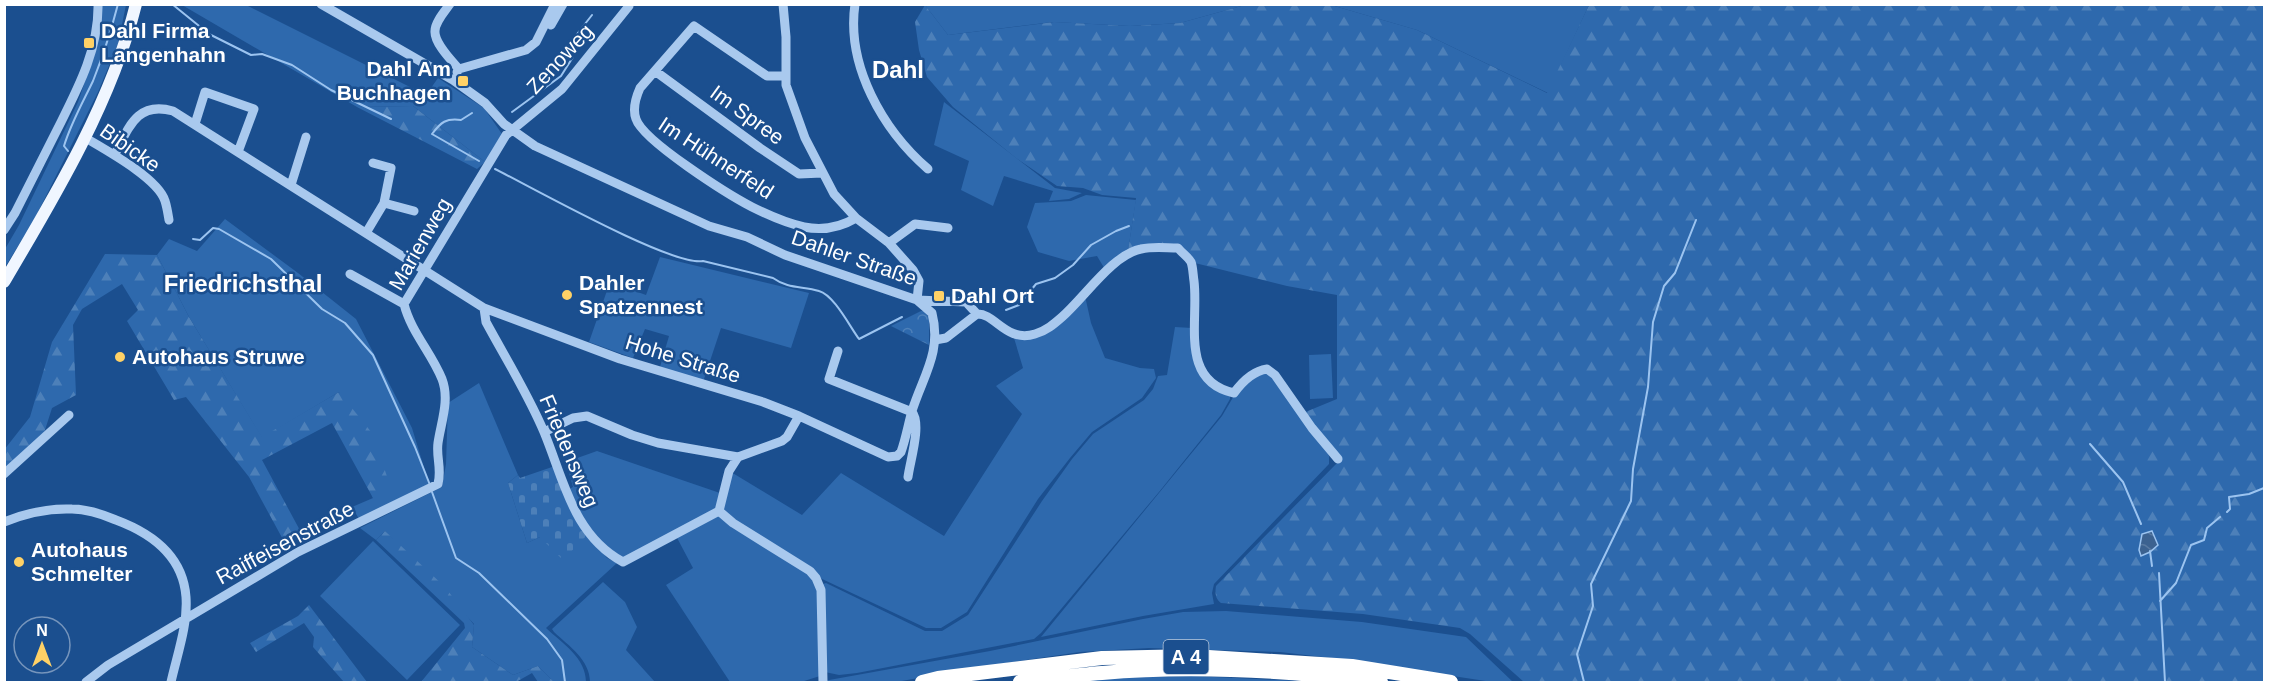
<svg xmlns="http://www.w3.org/2000/svg" width="2269" height="687" viewBox="0 0 2269 687" font-family="Helvetica,sans-serif">
<defs>
<pattern id="forest-firs" width="22" height="20" patternUnits="userSpaceOnUse" patternTransform="scale(1.5)"><rect width="22" height="20" fill="#2e69ad"/><path d="M5 1l3.5 6h-7zM16 11l3.5 6h-7z" fill="#4d80b9"/></pattern>
<pattern id="cemetery-stones" width="16" height="16" patternUnits="userSpaceOnUse" patternTransform="scale(1.5)"><rect width="16" height="16" fill="#2e69ad"/><path d="M2 7V4a2 2 0 0 1 4 0v3zM10 15v-3a2 2 0 0 1 4 0v3z" fill="#4d80b9"/></pattern>
<pattern id="park-crowns" width="20" height="18" patternUnits="userSpaceOnUse" patternTransform="scale(1.5)"><rect width="20" height="18" fill="#2e69ad"/><path d="M2 6a3 3 0 1 1 6 0M12 15a3 3 0 1 1 6 0" fill="none" stroke="#4d80b9"/></pattern>
<pattern id="water-waves" width="16" height="10" patternUnits="userSpaceOnUse" patternTransform="scale(1.5)"><rect width="16" height="10" fill="#3c6290"/><path d="M0 5q4-4 8 0t8 0" fill="none" stroke="#597aa1"/></pattern>
</defs>
<rect width="100%" height="100%" fill="#1b4f8f"/>
<!-- green -->
<path fill="#2e69ad" d="M101,5H126L118,44L98,92L33,222L5,267V249L19,225L78,102L94,55Z
M182,5H246L426,95L438,78L484,108L502,134L485,162L413,106L357,107Z
M925,5V4L1245,5L1180,23L1130,26L1053,22L948,35Z
M1331,5L1589,4V5L1548,93L1417,30Z
M944,102L1055,188L1082,193L1069,199L1049,201L1053,191L1004,176L993,206L961,190L969,161L934,145Z
M1086,195L1136,200L1128,251L1106,271L1097,256L1069,261L1038,252L1027,227L1035,203L1071,201Z
M225,219L298,273L356,319L412,428L429,484L359,519L352,507L373,498L339,392L262,438L189,317L157,255L169,239L197,251Z
M660,257L809,293L791,348L721,328L703,382L660,367L669,336L645,329L633,358L589,342L610,282L646,295Z
M1085,296L1091,323L1105,358L1140,368L1154,369L1156,378L1142,398L1092,432L1070,458L1038,499L967,612L941,628H926L820,578L721,510L731,472L802,515L841,473L944,536L1022,414L996,386L1023,368L1014,338H1029Z
M1175,327L1192,328L1197,361L1230,396V399L1221,415L1159,492L1041,633L1034,639L857,673L839,675L825,672L823,584L826,583L925,631H942L968,615L1042,501L1072,459L1093,434L1144,400L1153,389L1158,376L1167,375Z
M1331,354L1333,398L1310,399L1309,355Z
M1258,372L1274,376L1326,449L1329,456V464L1214,584L1212,593L1214,604L1143,616L1041,637L1222,416L1235,394Z
M479,383L518,475L508,483L527,543L540,537L588,534L607,558L617,563L546,628C563,644 586,658 586,682H554L538,666L513,675L472,647L474,624L385,531L376,540L360,528L442,487L446,464L448,403Z
M597,451L720,493L717,510L623,559L585,528L567,490L573,487L566,462Z
M718,513L810,572L820,590V676L801,682H730L666,585L693,568L675,534Z
M373,541L460,625L407,680L320,596Z
M603,582L625,602L637,627L626,650L655,682H590C590,660 569,646 554,632L552,629Z
M1226,611L1362,622L1466,637L1513,682H1492L1348,660L1280,652L1149,648L1080,652L986,666L896,682H818L990,651L1143,619L1183,612Z
M1194,676L1322,682H1060L1103,678Z"/>
<!-- forest -->
<path fill="url(#forest-firs)" d="M925,5L948,35L1054,22L1130,26L1180,23L1245,5H1331L1417,30L1547,93L1589,5H2264V682H1524L1470,634L1460,628L1363,614L1221,603C1215,599 1215,592 1216,586L1340,460L1303,413L1337,399V295L1287,286L1195,263L1179,246L1128,251L1136,198L1102,195L1083,188L1057,186L1016,158L953,107L927,77L919,50L915,22Z
M413,106L485,162L477,169L357,107Z
M105,254L157,255L189,317L262,437L339,392L372,433L391,488L373,498L332,423L262,460L303,536L286,545L249,477L186,397L174,400L127,321L138,310L122,284L82,309L73,325L76,395L52,408L44,433L5,468L4,450L30,417L52,342Z
M385,531L445,587L474,625L472,647L513,675L538,666L554,682H538L532,673L516,682H421L465,628L464,623L376,540Z
M309,605L367,682H344L313,647L314,637L304,623L256,652L250,643L298,616Z"/>
<!-- cemetery -->
<path fill="url(#cemetery-stones)" d="M555,466L588,534L563,560L540,537L527,543L508,483L518,475L520,478Z"/>
<!-- park -->
<path fill="url(#park-crowns)" d="M921,311H924L929,317V345L891,326Z"/>
<!-- water -->
<path fill="url(#water-waves)" stroke="#9cc4f0" stroke-width="1.5" d="M2152,531L2158,545L2150,552L2141,556L2139,550L2142,534Z"/>
<g fill="none" stroke-linecap="round" stroke-linejoin="round">
<!-- stream -->
<path stroke="#9cc4f0" stroke-width="2" d="M172,4L209,34L251,55L262,54L292,65L331,90L391,119
M574,38L592,15
M512,112L561,76L573,57
M472,113L461,120C446,118 441,122 432,134L479,161
M68,151L64,146C71,123 83,102 93,81C103,56 111,31 118,4
M495,169C531,187 673,267 703,261L773,278C788,289 803,286 819,291C834,295 850,327 859,339L902,317
M193,239L200,240L213,228L219,229L271,259L322,309L345,323L373,355L415,447L430,485
M1006,310L1019,305L1036,284L1055,278L1073,265L1091,245L1116,231L1129,226
M2090,444L2123,482L2141,524
M432,492L456,558L479,573L547,639L562,660L565,682
M2227,512L2230,509L2229,497L2249,494L2264,488
M2150,551L2152,566
M2159,573L2165,682
M2160,601L2176,583L2191,545L2204,540L2207,528L2220,517
M1584,682L1577,654L1593,606L1591,584L1631,501L1633,469L1648,387L1653,322L1664,286L1675,273L1696,220"/>
<!-- minor -->
<path stroke="#a9c9ee" stroke-width="9" d="M321,4L453,80L485,103L504,124L535,146L709,226L747,237L785,255L917,300L966,302L977,314C995,313 1006,343 1035,334C1046,331 1054,324 1062,317C1085,297 1112,255 1141,249C1154,246 1166,248 1178,248C1182,253 1188,257 1191,262C1193,267 1193,275 1194,281C1199,321 1179,381 1234,393C1242,382 1253,371 1267,369L1275,375L1312,428L1338,459
M450,4C445,11 435,22 435,31C434,43 451,60 459,69L457,72
M783,4L786,37V85L805,138L834,194L856,218L889,243L913,270L919,281L917,300
M855,4C846,66 883,130 928,169
M551,25L563,4
M459,69L526,50L536,42L555,4
M655,71L760,148L799,174L822,173
M785,76H767L694,26L640,88C636,97 632,108 636,119C643,141 729,195 752,207C768,215 786,223 804,227C823,231 839,228 856,218
M195,124L205,92L254,109L238,152
M84,137C104,149 158,178 165,201C167,207 168,214 169,220
M115,154C129,127 137,101 173,111L484,308L620,359L763,402L799,416L888,457L897,456L901,452C906,438 908,425 912,411C923,376 942,352 932,313L917,300
M291,185L306,137
M384,203L414,211
M4,230L15,213C29,185 43,158 57,130C77,90 99,50 98,4
M366,233L384,203L391,168L373,163
M889,243L915,224L948,228
M350,274L404,304
M484,308L486,322C506,359 528,394 544,432C564,480 573,535 623,562L719,511
M935,340L946,338L977,314
M838,351L829,379L912,412C922,424 910,461 908,477
M544,432L573,418L587,416L632,435L658,443L738,457
M4,474L69,415
M719,511L733,523L810,571L816,578L821,590L823,682
M719,511L729,471L738,457L782,441L787,437L799,416
M4,522C26,513 48,508 72,509C87,509 102,514 116,520C151,533 183,556 186,597C188,625 177,655 171,682
M86,682L108,665L298,552L438,484C442,469 436,457 438,443C441,422 450,400 442,379C431,352 411,332 404,304L506,135L562,89L629,6"/>
<!-- major -->
<path stroke="#f0f6ff" stroke-width="12" d="M4,282C55,196 112,101 136,4"/>
<!-- highway -->
<path stroke="#fff" stroke-width="14" d="M922,682L938,678L1102,658L1193,656L1352,666L1451,682
M1020,682C1048,679 1075,675 1102,673C1192,665 1292,671 1381,682"/>
</g>
<!-- markers -->
<g fill="#ffd166" stroke="#1b4f8f" stroke-width="2">
<rect x="83" y="37" width="12" height="12" rx="3"/>
<rect x="457" y="75" width="12" height="12" rx="3"/>
<circle cx="567" cy="295" r="6"/>
<rect x="933" y="290" width="12" height="12" rx="3"/>
<circle cx="120" cy="357" r="6"/>
<circle cx="19" cy="562" r="6"/>
</g>
<g text-anchor="middle" stroke-width="5" stroke-linejoin="round" paint-order="stroke">
<!-- shield labels -->
<rect fill="#1b4f8f" stroke="#bbcadd" stroke-width="1.5" x="1163.5" y="640" width="45" height="34" rx="4.5"/>
<g font-size="20" font-weight="bold" fill="#fff">
<text x="1186" y="664">A 4</text>
</g>
<!-- poi labels -->
<g font-size="21" font-weight="bold" fill="#fff" stroke="#1b4f8f" text-anchor="start">
<text x="101" y="38">Dahl Firma<tspan x="101" dy="24">Langenhahn</tspan></text>
<text x="451" y="76" text-anchor="end">Dahl Am<tspan x="451" dy="24">Buchhagen</tspan></text>
<text x="579" y="290">Dahler<tspan x="579" dy="24">Spatzennest</tspan></text>
<text x="951" y="303">Dahl Ort</text>
<text x="132" y="364">Autohaus Struwe</text>
<text x="31" y="557">Autohaus<tspan x="31" dy="24">Schmelter</tspan></text>
</g>
<!-- street labels -->
<g font-size="21" fill="#fff" stroke="#1b4f8f">
<text transform="translate(560 59) rotate(-47)" y="7">Zenoweg</text>
<text transform="translate(747 115) rotate(36)" y="7">Im Spree</text>
<text transform="translate(130 148) rotate(35)" y="7">Bibicke</text>
<text transform="translate(716 158) rotate(33)" y="7">Im Hühnerfeld</text>
<text transform="translate(420 244) rotate(-60)" y="7">Marienweg</text>
<text transform="translate(854 258) rotate(19)" y="7">Dahler Straße</text>
<text transform="translate(683 359) rotate(17)" y="7">Hohe Straße</text>
<text transform="translate(569 451) rotate(67)" y="7">Friedensweg</text>
<text transform="translate(285 543) rotate(-28)" y="7">Raiffeisenstraße</text>
</g>
<!-- quarter labels -->
<g font-size="24" font-weight="bold" fill="#fff" stroke="#1b4f8f">
<text x="898" y="78">Dahl</text>
<text x="243" y="292">Friedrichsthal</text>
</g>
</g>
<!-- border -->
<rect width="2269" height="687" fill="none" stroke="#ffffff" stroke-width="12"/>
<!-- north arrow -->
<g transform="translate(42 645)"><circle r="28" fill="#1b4f8f" stroke="#7695bc" stroke-width="1.5"/>
<path d="M0-4.5L10 22L0 15L-10 22Z" fill="#ffd166"/>
<text y="-9" font-size="16" font-weight="bold" text-anchor="middle" fill="#ffffff">N</text>
</g>
</svg>
